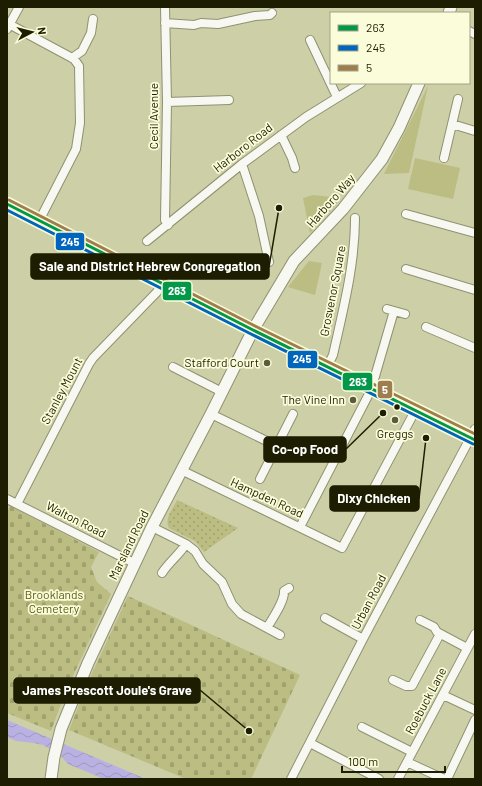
<svg xmlns="http://www.w3.org/2000/svg" width="482" height="786" viewBox="0 0 482 786" font-family="Barlow,sans-serif">
<defs>
<pattern id="cemetery-stones" width="16" height="16" patternUnits="userSpaceOnUse"><rect width="16" height="16" fill="#bbbd82"/><path d="M2 7V4a2 2 0 0 1 4 0v3zM10 15v-3a2 2 0 0 1 4 0v3z" fill="#a0a26e"/></pattern>
<pattern id="park-dots" width="8" height="8" patternUnits="userSpaceOnUse"><rect width="8" height="8" fill="#bbbd82"/><path d="M2 2h.1M6 6h.1" fill="none" stroke="#a0a26e" stroke-width="1.8" stroke-linecap="round"/></pattern>
<pattern id="water-waves" width="16" height="10" patternUnits="userSpaceOnUse"><rect width="16" height="10" fill="#b9b1e2"/><path d="M0 5q4-4 8 0t8 0" fill="none" stroke="#9f98c0"/></pattern>
</defs>
<rect width="100%" height="100%" fill="#cdcfa7"/>
<!-- grass -->
<path fill="#bbbd82" d="M428,86L409,173L384,174Z
M415,158L460,168L453,199L408,189Z
M313,195L341,198L310,233L303,198Z
M309,261L322,263L315,295L288,287Z"/>
<!-- cemetery -->
<path fill="url(#cemetery-stones)" d="M10,506L99,552L91,567L97,582L111,594L65,693L51,731L7,713V512Z
M128,596L300,675L251,779H186L69,730L89,680Z"/>
<!-- park -->
<path fill="url(#park-dots)" d="M177,500L238,528L204,552L195,541L169,528C164,518 173,509 177,500Z"/>
<!-- water -->
<path fill="url(#water-waves)" d="M7,720L146,779H104L68,764L60,755L43,745L34,743L16,741L7,737Z"/>
<g fill="none" stroke-linecap="round" stroke-linejoin="round">
<defs>
<path id="minor" d="M165,7L167,102L165,220L168,225
M7,23L74,59L79,66L80,123L76,149L39,221
M165,23L194,25L201,23L218,24L255,16L270,15L272,13
M7,29L19,7
M469,31L475,34
M310,40L337,97
M72,58L82,51L91,33L93,19
M167,102L229,100
M452,124L475,131
M281,135L292,158L295,168
M444,158L458,99
M242,164L259,216L269,262
M406,214L475,233
M147,241L242,164L306,117L361,83
M406,269L475,290
M387,309L405,314
M426,327L475,348
M173,367L222,392
M327,367L333,355C343,310 355,265 355,218
M211,414L277,446
M181,470L342,548L415,411
M260,479L293,414
M7,499L134,563
M17,504L89,364L93,358L157,292L162,283
M152,527L186,544L195,551L203,564L222,582L232,604L241,614L280,635
M300,527L371,390L394,311
M162,573C169,562 179,555 186,544
M325,618L363,639
M420,620L434,627L437,632L467,648
M267,628C272,619 285,601 284,591L289,588
M393,680L406,686H412L440,634
M443,695L475,710
M362,727L412,752
M310,743L379,779
M407,762L444,779
M291,779L363,639L475,429
M398,779L475,634
M447,779L475,720"/>
<path id="major" d="M449,13L451,7
M51,779L54,757L61,729L88,663L152,527L211,414L253,330L294,261L343,209L382,159L399,128L419,83"/>
<path id="highway" d="M7,204L253,330L475,440"/>
</defs>
<!-- minor casing -->
<use href="#minor" stroke="#909172" stroke-width="10"/>
<!-- major casing -->
<use href="#major" stroke="#909172" stroke-width="13"/>
<!-- highway casing -->
<use href="#highway" stroke="#909172" stroke-width="14"/>
<!-- minor -->
<use href="#minor" stroke="#f8f8f2" stroke-width="8"/>
<!-- major -->
<use href="#major" stroke="#f8f8f2" stroke-width="11"/>
<!-- highway -->
<use href="#highway" stroke="#f8f8f2" stroke-width="12"/>
<defs>
<path id="bus-1" d="M7,204L253,330L475,440"/>
<path id="bus-2" d="M7,210L251,334L473,444"/>
<path id="bus-3" d="M9,200L255,326L475,434"/>
</defs>
<!-- bus-1 casing -->
<use href="#bus-1" stroke="#fbfdda" stroke-width="6"/>
<!-- bus-2 casing -->
<use href="#bus-2" stroke="#fbfdda" stroke-width="6"/>
<!-- bus-3 casing -->
<use href="#bus-3" stroke="#fbfdda" stroke-width="6"/>
<!-- bus-1 -->
<use href="#bus-1" stroke="#039849" stroke-width="3"/>
<!-- bus-2 -->
<use href="#bus-2" stroke="#0065bd" stroke-width="3"/>
<!-- bus-3 -->
<use href="#bus-3" stroke="#9f7e4e" stroke-width="3"/>
</g>
<!-- markers -->
<g fill="#5b5b3b" stroke="#fbfdda" stroke-width="1.5">
<circle cx="267" cy="363" r="4"/>
<circle cx="353" cy="400" r="4"/>
<circle cx="395" cy="420" r="4"/>
</g>
<circle fill="#1d1d01" stroke="#fbfdda" stroke-width="1.5" cx="397" cy="407" r="3.5"/>
<g text-anchor="middle" stroke-width="3.5" stroke-linejoin="round" paint-order="stroke">
<!-- street labels -->
<g font-size="12" fill="#1d1d01" stroke="#fbfdda">
<text transform="translate(154 116) rotate(-90)" y="4">Cecil Avenue</text>
<text transform="translate(243 148) rotate(-38)" y="4">Harboro Road</text>
<text transform="translate(331 201) rotate(-49)" y="4">Harboro Way</text>
<text transform="translate(333 291) rotate(-79)" y="4">Grosvenor Square</text>
<text transform="translate(62 391) rotate(-62)" y="4">Stanley Mount</text>
<text transform="translate(267 498) rotate(25)" y="4">Hampden Road</text>
<text transform="translate(76 520) rotate(27)" y="4">Walton Road</text>
<text transform="translate(129 545) rotate(-64)" y="4">Marsland Road</text>
<text transform="translate(369 602) rotate(-62)" y="4">Urban Road</text>
<text transform="translate(426 701) rotate(-62)" y="4">Roebuck Lane</text>
</g>
<!-- poi labels -->
<g font-size="12" fill="#1d1d01" stroke="#fbfdda" text-anchor="end">
<text x="259" y="367">Stafford Court</text>
<text x="345" y="404">The Vine Inn</text>
<text x="395" y="438" text-anchor="middle">Greggs</text>
</g>
<!-- park labels -->
<g font-size="12" fill="#5b5b10" stroke="#fbfdda">
<text x="54" y="599">Brooklands<tspan x="54" dy="14">Cemetery</tspan></text>
</g>
</g>
<!-- callouts -->
<path fill="none" stroke="#1d1d01" stroke-width="1.5" d="M279 208L269 267M383 413L346 449M426 438L419 499M249 731L200 690"/>
<g fill="#1d1d01" stroke="#fbfdda" stroke-width="1.5">
<circle cx="279" cy="208" r="4"/>
<circle cx="383" cy="413" r="4"/>
<circle cx="426" cy="438" r="4"/>
<circle cx="249" cy="731" r="4"/>
</g>
<g fill="#1d1d01" stroke="#1d1d01" stroke-width="1.5">
<rect x="31" y="254" width="238" height="25" rx="4"/>
<rect x="264" y="437" width="82" height="25" rx="4"/>
<rect x="330" y="486" width="89" height="25" rx="4"/>
<rect x="14" y="678" width="186" height="25" rx="4"/>
</g>
<g font-size="13" text-anchor="middle" font-weight="bold" fill="#fff">
<text x="150" y="271">Sale and District Hebrew Congregation</text>
<text x="305" y="454">Co-op Food</text>
<text x="374" y="503">Dixy Chicken</text>
<text x="107" y="695">James Prescott Joule's Grave</text>
</g>
<g stroke="#fbfdda" stroke-width="1.5">
<rect x="55" y="232" width="30" height="19" rx="4" fill="#0065bd"/>
<rect x="162" y="281" width="30" height="20" rx="4" fill="#039849"/>
<rect x="287" y="350" width="31" height="19" rx="4" fill="#0065bd"/>
<rect x="342" y="372" width="31" height="19" rx="4" fill="#039849"/>
<rect x="377" y="380" width="16" height="19" rx="4" fill="#9f7e4e"/>
</g>
<g font-size="11" text-anchor="middle" font-weight="bold" fill="#fff">
<text x="70" y="246">245</text>
<text x="177" y="295">263</text>
<text x="302" y="363">245</text>
<text x="358" y="386">263</text>
<text x="385" y="394">5</text>
</g>
<!-- border -->
<rect width="482" height="786" fill="none" stroke="#1d1d01" stroke-width="16"/>
<!-- legend -->
<rect x="330" y="12" width="140" height="72" fill="#fbfdda" stroke="#a2a383"/>
<rect x="338" y="25" width="20" height="6" fill="#039849" stroke="#a2a383"/>
<text x="366" y="32" font-size="12" fill="#1d1d01">263</text>
<rect x="338" y="45" width="20" height="6" fill="#0065bd" stroke="#a2a383"/>
<text x="366" y="52" font-size="12" fill="#1d1d01">245</text>
<rect x="338" y="65" width="20" height="6" fill="#9f7e4e" stroke="#a2a383"/>
<text x="366" y="72" font-size="12" fill="#1d1d01">5</text>
<!-- north arrow -->
<g transform="translate(32 32) rotate(83)" stroke="#fbfdda" stroke-width="3" paint-order="stroke">
<path d="M0-3L7 15L0 10L-7 15Z" fill="#1d1d01"/>
<text y="-6" font-size="11" font-weight="bold" text-anchor="middle" fill="#1d1d01">N</text>
</g>
<!-- scale -->
<path d="M342 766v6h103v-6" fill="none" stroke="#1d1d01" stroke-width="2"/>
<text x="348" y="766" font-size="12" fill="#1d1d01" stroke="#fbfdda" stroke-width="3" paint-order="stroke">100 m</text>
</svg>
